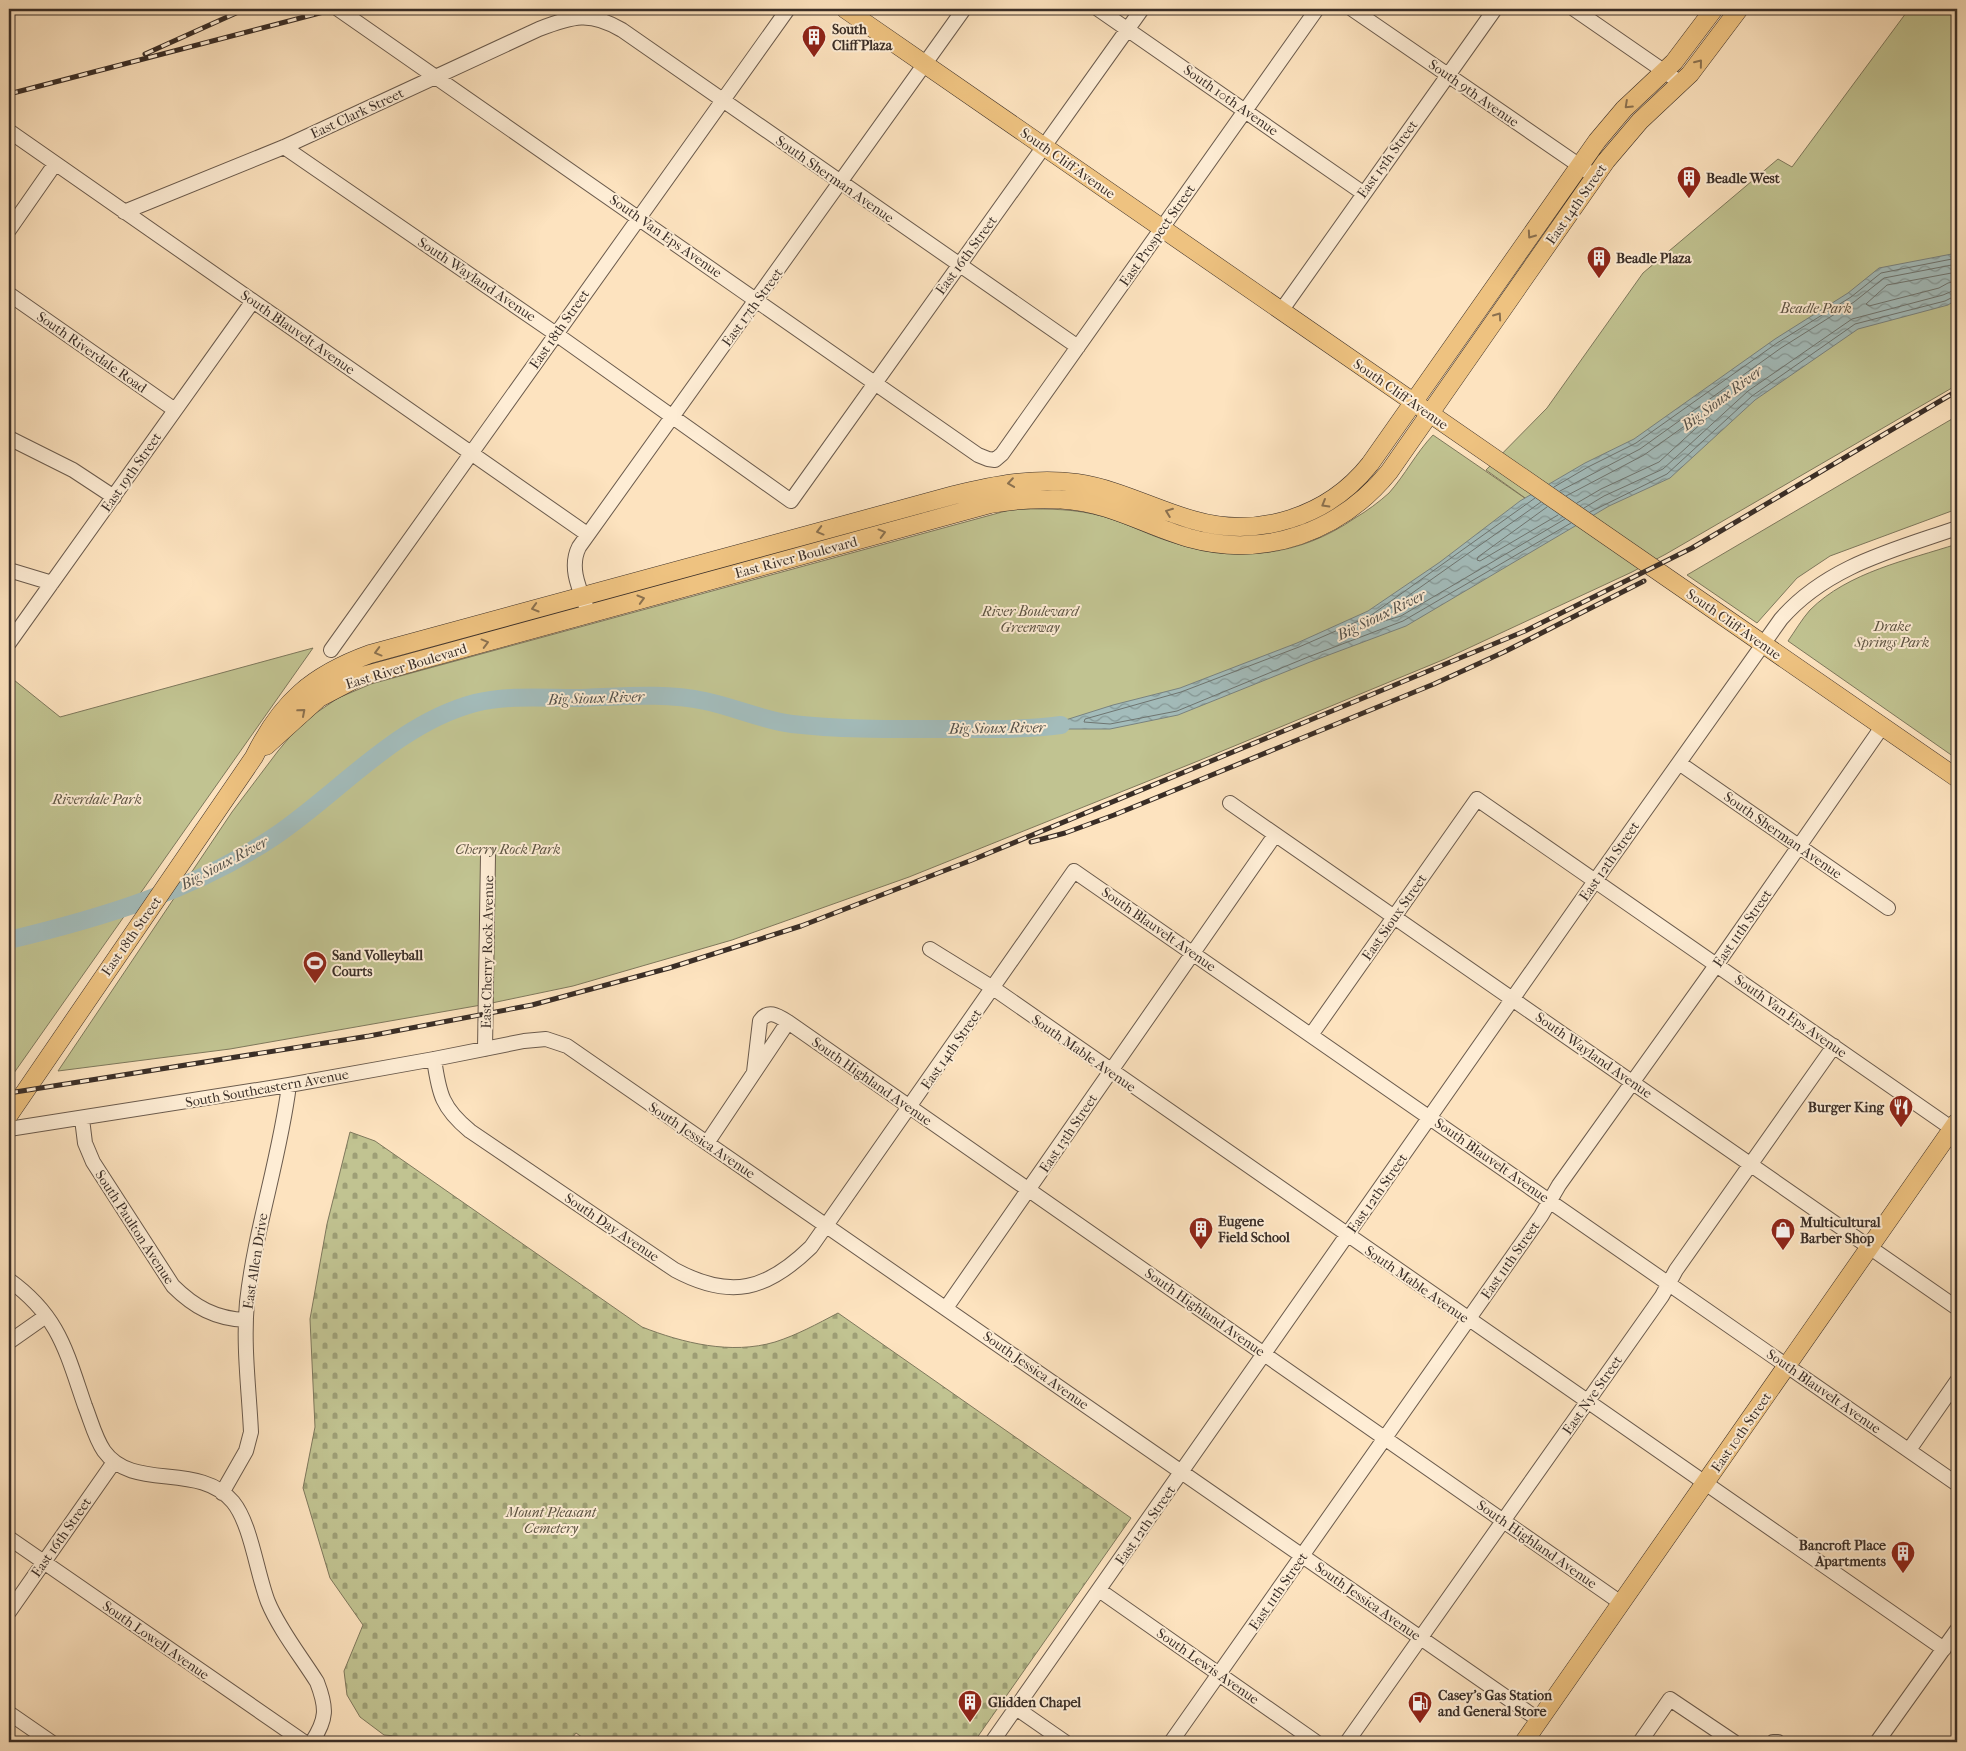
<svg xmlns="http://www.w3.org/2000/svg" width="1966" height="1751" viewBox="0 0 1966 1751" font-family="'IM FELL French Canon',serif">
<defs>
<pattern id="cemetery-stones" width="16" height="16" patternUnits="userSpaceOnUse" patternTransform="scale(1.25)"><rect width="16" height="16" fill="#c1c391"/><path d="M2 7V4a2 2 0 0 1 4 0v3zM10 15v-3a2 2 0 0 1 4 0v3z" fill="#9e9f76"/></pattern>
<pattern id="water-waves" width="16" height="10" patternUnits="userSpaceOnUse" patternTransform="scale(1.25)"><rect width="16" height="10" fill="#a3bcbb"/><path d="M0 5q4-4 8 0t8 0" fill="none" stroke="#869998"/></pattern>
</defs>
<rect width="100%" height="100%" fill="#fde3bf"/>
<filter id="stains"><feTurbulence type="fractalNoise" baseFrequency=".004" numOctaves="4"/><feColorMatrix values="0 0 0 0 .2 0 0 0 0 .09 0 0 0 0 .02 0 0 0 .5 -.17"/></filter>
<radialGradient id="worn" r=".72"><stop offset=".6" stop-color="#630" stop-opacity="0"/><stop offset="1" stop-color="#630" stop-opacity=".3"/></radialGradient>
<!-- cemetery -->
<path fill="url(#cemetery-stones)" stroke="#7e785c" d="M350,1132L375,1141L642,1327C683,1343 731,1355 775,1342C797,1335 817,1324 838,1313L1131,1518L974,1742H589L576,1733L569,1742H431L427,1739L384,1735L360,1717L347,1695L344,1671L363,1625L330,1578L303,1488L315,1427L310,1319L327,1224Z"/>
<!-- park -->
<path fill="#c1c391" stroke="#7e785c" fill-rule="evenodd" d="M1909,9H1957V385L1666,554L1632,572L1445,659L1198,761L909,877L732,940L573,986L487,1004L230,1049L58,1071L232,812L278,751L293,733L316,713L338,698L371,684L1013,509C1040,509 1066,508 1093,514C1119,519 1145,534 1171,542C1236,563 1299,557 1355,518C1367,511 1379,502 1389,493C1405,475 1416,453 1433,435L1532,503L1486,470L1547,408L1643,273L1778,159L1792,167ZM816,724L1005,728H1006L896,729Z
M1957,416V509L1830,556L1797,578L1757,623L1687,575Z
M1957,544V759L1788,641C1795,631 1802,619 1810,610C1848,572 1908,560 1957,544Z
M313,648L301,665L9,1080V676L60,717Z"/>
<!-- water -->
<path fill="url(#water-waves)" stroke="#798380" d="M1957,253V299L1948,305L1858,329L1755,400L1670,478L1609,506L1406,626L1310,662L1178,715L1110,729H1037L1113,705L1180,688L1297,643L1368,611L1440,562L1520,501L1585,463L1634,439L1775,339L1848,293L1879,268Z"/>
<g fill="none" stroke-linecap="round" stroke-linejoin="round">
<!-- shore -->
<path stroke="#6e7571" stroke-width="1" d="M1957,272L1887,285L1866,304L1869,306L1939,288L1948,283L1957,281
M1554,487L1588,467L1636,443L1777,343L1851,297L1881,273L1957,258
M1560,491L1640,449L1781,348L1854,302L1884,278L1957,264
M1566,496L1644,455L1714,405H1718L1717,409L1659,462L1601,489L1577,503
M1535,498L1370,616L1299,647L1181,692L1085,719L1084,722L1110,724L1177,711L1308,657L1403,621L1571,523
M1541,502L1374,620V624L1401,616L1565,519
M1547,507L1478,557L1477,560L1480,561L1558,515
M1584,508L1604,496L1663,469L1748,391L1852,319L1943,295L1957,289
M1590,512L1667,474L1752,396L1855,324L1945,301L1957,295"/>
<!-- river -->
<path stroke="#a3bcbb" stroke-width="18" d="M9,940C101,918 195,890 275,836C340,792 396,724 475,703C507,695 543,698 576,698C618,697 663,692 705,701C734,707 762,720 792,724C843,730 897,729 949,729C987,729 1024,730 1061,725"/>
<defs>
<path id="minor" d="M338,9L978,455L988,459L995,460L1002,454L1317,9
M1098,9L1363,193
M1352,9L1596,177
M1574,9L1681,83
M9,131L587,534
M284,147L556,334L791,501L1142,9
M124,212L284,147L539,29C573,16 590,11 622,30L1078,347
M9,230L55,164
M9,294L175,410
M1281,311L1495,9
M9,438L73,470L114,497
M9,570L52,583
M589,614C581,592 568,569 579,547L964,9
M9,643L253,301
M331,650L788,9
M1679,763L1888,908
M1230,803L1957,1308
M930,949L993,988L1944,1649
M788,1022L1621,1603
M1311,1035L1477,799L1957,1132
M485,1049L488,855
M434,1059C439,1094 442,1108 470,1131L675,1270C731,1300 767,1290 811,1247L1074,871L1957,1484
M82,1119L85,1143L93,1162L173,1286C194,1307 216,1319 246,1320
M9,1129L289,1085L434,1059L524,1041L546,1039L567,1046L1539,1720
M707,1143L788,1022C777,1015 768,1009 760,1021L754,1072
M9,1280C59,1316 66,1351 85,1406C91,1421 95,1438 104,1451C133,1492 199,1461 233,1502C251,1524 257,1574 268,1602C279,1629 302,1658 317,1682C327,1708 327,1719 312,1742
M946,1308L1275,835
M9,1342L46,1316
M1909,1450L1957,1381
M222,1493L246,1451L251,1432C249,1390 243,1345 247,1302C255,1229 280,1158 289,1085
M9,1538L304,1742
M1099,1590L1316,1742
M9,1612L114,1462
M1016,1708L1065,1742
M9,1713L51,1742
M992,1742L1595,881L1781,619C1827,566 1894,550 1957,528
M1171,1742L1541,1216L1559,1185L1717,964L1882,727
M1347,1742L1662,1296L1676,1270L1834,1046
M1640,1742L1670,1699L1734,1742
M1773,1742H1778
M1877,1742L1957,1630"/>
<path id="major" d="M845,9L1957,778
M266,746L319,698L359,677L990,504C1026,498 1061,496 1096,505C1128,513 1157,529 1189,538C1265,559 1340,532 1389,472L1606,161L1640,121L1690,74L1739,9
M9,1115L254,757C281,702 312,675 370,654L954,495C995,485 1035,477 1077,483C1118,489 1154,509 1193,520C1258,539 1328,517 1370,464L1597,141L1624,109L1674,62L1714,9
M1524,1742L1957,1122"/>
</defs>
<!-- minor casing -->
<use href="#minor" stroke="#6b5b4d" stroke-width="16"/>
<!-- major casing -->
<use href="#major" stroke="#3a2e27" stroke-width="19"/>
<!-- minor -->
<use href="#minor" stroke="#feedd5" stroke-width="14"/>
<!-- major -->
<use href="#major" stroke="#eec280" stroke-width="18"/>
<defs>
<path id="rail" d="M145,54L245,9
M9,94L335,9
M1031,842L1065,833L1114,815L1434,684L1504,652L1644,581
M9,1093L369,1036L532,1005L669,968L801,926L972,860L1525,631L1692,548L1957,391"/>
</defs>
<!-- rail casing -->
<use href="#rail" stroke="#3a2e27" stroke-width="5"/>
<!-- rail -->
<use href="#rail" stroke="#feedd5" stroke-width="3" stroke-dasharray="9" stroke-linecap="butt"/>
</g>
<!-- one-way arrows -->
<defs><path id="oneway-chevron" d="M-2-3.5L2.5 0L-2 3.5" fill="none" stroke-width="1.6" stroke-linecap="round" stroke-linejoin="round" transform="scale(1.25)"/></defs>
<g stroke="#8b714f">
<use href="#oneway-chevron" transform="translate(1699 63) rotate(-51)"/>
<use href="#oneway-chevron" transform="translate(1628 105) rotate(137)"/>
<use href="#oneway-chevron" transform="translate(1531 235) rotate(125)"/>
<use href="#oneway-chevron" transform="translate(1498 316) rotate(-55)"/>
<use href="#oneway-chevron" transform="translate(1011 483) rotate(172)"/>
<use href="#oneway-chevron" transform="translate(1325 504) rotate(150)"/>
<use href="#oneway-chevron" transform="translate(1169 512) rotate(-159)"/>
<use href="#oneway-chevron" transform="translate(820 531) rotate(165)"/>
<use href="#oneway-chevron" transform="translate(882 533) rotate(-15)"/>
<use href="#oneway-chevron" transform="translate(641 599) rotate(-16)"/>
<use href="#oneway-chevron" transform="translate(535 608) rotate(164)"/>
<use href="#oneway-chevron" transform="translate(485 643) rotate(-15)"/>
<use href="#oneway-chevron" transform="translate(378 652) rotate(165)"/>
<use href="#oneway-chevron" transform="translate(302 712) rotate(-41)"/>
</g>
<!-- icons -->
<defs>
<symbol id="building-pin" viewBox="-11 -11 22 30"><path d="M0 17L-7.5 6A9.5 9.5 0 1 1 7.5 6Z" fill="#8f2418" stroke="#feedd5"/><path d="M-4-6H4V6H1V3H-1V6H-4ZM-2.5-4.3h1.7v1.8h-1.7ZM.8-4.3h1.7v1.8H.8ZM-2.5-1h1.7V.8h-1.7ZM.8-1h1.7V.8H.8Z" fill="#fff"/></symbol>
<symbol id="stadium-pin" viewBox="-11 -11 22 30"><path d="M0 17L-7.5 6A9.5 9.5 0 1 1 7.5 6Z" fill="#8f2418" stroke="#feedd5"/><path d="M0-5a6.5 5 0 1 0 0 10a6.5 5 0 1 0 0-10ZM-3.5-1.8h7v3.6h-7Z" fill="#fff"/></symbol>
<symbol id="restaurant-pin" viewBox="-11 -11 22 30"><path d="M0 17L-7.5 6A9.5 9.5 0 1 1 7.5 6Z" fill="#8f2418" stroke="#feedd5"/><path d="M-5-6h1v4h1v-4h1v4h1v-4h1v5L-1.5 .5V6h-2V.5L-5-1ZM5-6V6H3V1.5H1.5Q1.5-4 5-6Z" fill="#fff"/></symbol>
<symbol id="shop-pin" viewBox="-11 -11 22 30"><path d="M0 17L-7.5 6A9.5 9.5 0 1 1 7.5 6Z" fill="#8f2418" stroke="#feedd5"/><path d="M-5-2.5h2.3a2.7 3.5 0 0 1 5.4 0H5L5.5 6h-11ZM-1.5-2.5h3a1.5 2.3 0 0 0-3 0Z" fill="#fff"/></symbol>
<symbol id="fuel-pin" viewBox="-11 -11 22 30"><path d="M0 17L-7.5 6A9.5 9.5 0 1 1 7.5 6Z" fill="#8f2418" stroke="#feedd5"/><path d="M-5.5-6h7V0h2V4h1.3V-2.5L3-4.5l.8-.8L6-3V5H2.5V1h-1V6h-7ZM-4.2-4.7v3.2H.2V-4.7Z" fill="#fff"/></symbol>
</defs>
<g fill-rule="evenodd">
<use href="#building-pin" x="800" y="23" width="28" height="38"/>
<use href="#building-pin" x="1675" y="164" width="28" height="38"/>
<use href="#building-pin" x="1585" y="244" width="28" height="38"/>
<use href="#stadium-pin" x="301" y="949" width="28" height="38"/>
<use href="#restaurant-pin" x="1887" y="1093" width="28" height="38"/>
<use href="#building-pin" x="1187" y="1215" width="28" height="38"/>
<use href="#shop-pin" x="1769" y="1216" width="28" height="38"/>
<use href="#building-pin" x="1889" y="1539" width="28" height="38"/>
<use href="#building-pin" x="956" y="1688" width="28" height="38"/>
<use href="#fuel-pin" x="1406" y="1689" width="28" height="38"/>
</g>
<g text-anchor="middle" stroke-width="4" stroke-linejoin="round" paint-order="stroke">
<!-- poi labels -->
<g font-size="14" font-weight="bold" fill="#3a2e27" stroke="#feedd5" text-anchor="start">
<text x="832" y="34">South<tspan x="832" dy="16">Cliff Plaza</tspan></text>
<text x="1706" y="183">Beadle West</text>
<text x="1616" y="263">Beadle Plaza</text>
<text x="332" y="960">Sand Volleyball<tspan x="332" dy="16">Courts</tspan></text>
<text x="1884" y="1112" text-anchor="end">Burger King</text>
<text x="1218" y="1226">Eugene<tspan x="1218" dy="16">Field School</tspan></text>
<text x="1800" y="1227">Multicultural<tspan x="1800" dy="16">Barber Shop</tspan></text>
<text x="1886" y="1550" text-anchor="end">Bancroft Place<tspan x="1886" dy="16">Apartments</tspan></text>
<text x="1438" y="1700">Casey's Gas Station<tspan x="1438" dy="16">and General Store</tspan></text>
<text x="988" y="1707">Glidden Chapel</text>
</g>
<!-- street labels -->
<g font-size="14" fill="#3a2e27" stroke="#feedd5">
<text transform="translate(1474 93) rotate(35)" y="5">South 9th Avenue</text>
<text transform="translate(1231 100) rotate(35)" y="5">South 10th Avenue</text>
<text transform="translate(357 113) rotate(-25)" y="5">East Clark Street</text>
<text transform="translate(1387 159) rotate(-54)" y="5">East 15th Street</text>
<text transform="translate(1068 163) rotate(35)" y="5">South Cliff Avenue</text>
<text transform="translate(835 179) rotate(35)" y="5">South Sherman Avenue</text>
<text transform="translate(1576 204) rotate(-55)" y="5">East 14th Street</text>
<text transform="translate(1157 235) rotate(-55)" y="5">East Prospect Street</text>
<text transform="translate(666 236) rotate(35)" y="5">South Van Eps Avenue</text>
<text transform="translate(966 255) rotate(-54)" y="5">East 16th Street</text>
<text transform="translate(477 279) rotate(34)" y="5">South Wayland Avenue</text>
<text transform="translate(752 307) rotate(-54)" y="5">East 17th Street</text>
<text transform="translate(559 329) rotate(-55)" y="5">East 18th Street</text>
<text transform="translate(298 332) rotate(35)" y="5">South Blauvelt Avenue</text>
<text transform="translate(92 352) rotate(35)" y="5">South Riverdale Road</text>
<text transform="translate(1401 394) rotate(35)" y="5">South Cliff Avenue</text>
<text transform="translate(131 472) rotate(-55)" y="5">East 19th Street</text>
<text transform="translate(796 557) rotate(-15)" y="5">East River Boulevard</text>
<text transform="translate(1734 624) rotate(35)" y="5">South Cliff Avenue</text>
<text transform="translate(406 666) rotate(-17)" y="5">East River Boulevard</text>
<text transform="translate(1783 835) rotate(35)" y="5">South Sherman Avenue</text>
<text transform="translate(1609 861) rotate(-55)" y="5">East 12th Street</text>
<text transform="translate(1394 917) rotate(-55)" y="5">East Sioux Street</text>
<text transform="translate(1742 928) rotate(-55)" y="5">East 11th Street</text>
<text transform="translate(1159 929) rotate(35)" y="5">South Blauvelt Avenue</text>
<text transform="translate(131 936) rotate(-55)" y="5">East 18th Street</text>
<text transform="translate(487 952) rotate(-89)" y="5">East Cherry Rock Avenue</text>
<text transform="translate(1791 1016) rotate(35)" y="5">South Van Eps Avenue</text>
<text transform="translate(951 1049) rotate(-55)" y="5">East 14th Street</text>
<text transform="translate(1084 1053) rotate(35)" y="5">South Mable Avenue</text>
<text transform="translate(1594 1055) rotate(35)" y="5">South Wayland Avenue</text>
<text transform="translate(872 1081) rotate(35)" y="5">South Highland Avenue</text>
<text transform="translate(267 1088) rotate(-10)" y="5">South Southeastern Avenue</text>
<text transform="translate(1068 1133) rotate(-56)" y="5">East 13th Street</text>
<text transform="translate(702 1140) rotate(34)" y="5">South Jessica Avenue</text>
<text transform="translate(1492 1160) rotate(35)" y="5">South Blauvelt Avenue</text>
<text transform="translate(1377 1193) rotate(-55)" y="5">East 12th Street</text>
<text transform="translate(135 1227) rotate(57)" y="5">South Paulton Avenue</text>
<text transform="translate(612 1227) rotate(34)" y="5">South Day Avenue</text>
<text transform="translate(1510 1260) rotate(-55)" y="5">East 11th Street</text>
<text transform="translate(255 1261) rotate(-81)" y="5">East Allen Drive</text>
<text transform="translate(1417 1284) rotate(35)" y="5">South Mable Avenue</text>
<text transform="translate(1205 1312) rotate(35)" y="5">South Highland Avenue</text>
<text transform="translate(1036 1370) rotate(35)" y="5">South Jessica Avenue</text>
<text transform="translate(1824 1391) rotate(35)" y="5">South Blauvelt Avenue</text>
<text transform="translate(1592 1395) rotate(-55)" y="5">East Nye Street</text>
<text transform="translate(1741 1432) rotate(-55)" y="5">East 10th Street</text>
<text transform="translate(1145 1525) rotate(-55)" y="5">East 12th Street</text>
<text transform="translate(61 1537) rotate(-55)" y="5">East 16th Street</text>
<text transform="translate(1537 1544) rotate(35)" y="5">South Highland Avenue</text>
<text transform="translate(1278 1591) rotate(-55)" y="5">East 11th Street</text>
<text transform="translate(1368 1601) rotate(35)" y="5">South Jessica Avenue</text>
<text transform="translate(156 1640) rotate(35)" y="5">South Lowell Avenue</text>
<text transform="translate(1208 1666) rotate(35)" y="5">South Lewis Avenue</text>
</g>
<!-- park labels -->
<g font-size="14" font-style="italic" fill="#5c5342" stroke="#feedd5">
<text x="1816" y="313">Beadle Park</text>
<text x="1030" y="616">River Boulevard<tspan x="1030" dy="16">Greenway</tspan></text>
<text x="1892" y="631">Drake<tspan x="1892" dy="16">Springs Park</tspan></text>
<text x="97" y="804">Riverdale Park</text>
<text x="508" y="854">Cherry Rock Park</text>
<text x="551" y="1517">Mount Pleasant<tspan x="551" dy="16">Cemetery</tspan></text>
</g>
<!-- water labels -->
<g font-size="15" font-style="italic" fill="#54524c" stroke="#feedd5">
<text transform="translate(1722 398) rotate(-37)" y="5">Big Sioux River</text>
<text transform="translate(1381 615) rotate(-26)" y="5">Big Sioux River</text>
<text transform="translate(596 698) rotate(-2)" y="5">Big Sioux River</text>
<text transform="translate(997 728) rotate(-1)" y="5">Big Sioux River</text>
<text transform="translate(224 863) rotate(-28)" y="5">Big Sioux River</text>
</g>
</g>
<!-- margin -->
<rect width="1966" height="1751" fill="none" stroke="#fde3bf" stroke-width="30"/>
<rect x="10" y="10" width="1946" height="1731" fill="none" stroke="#3a2e27" stroke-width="2.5"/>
<rect x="15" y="15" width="1936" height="1721" fill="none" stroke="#3a2e27"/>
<rect width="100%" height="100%" filter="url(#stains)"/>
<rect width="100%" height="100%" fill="url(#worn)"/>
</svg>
